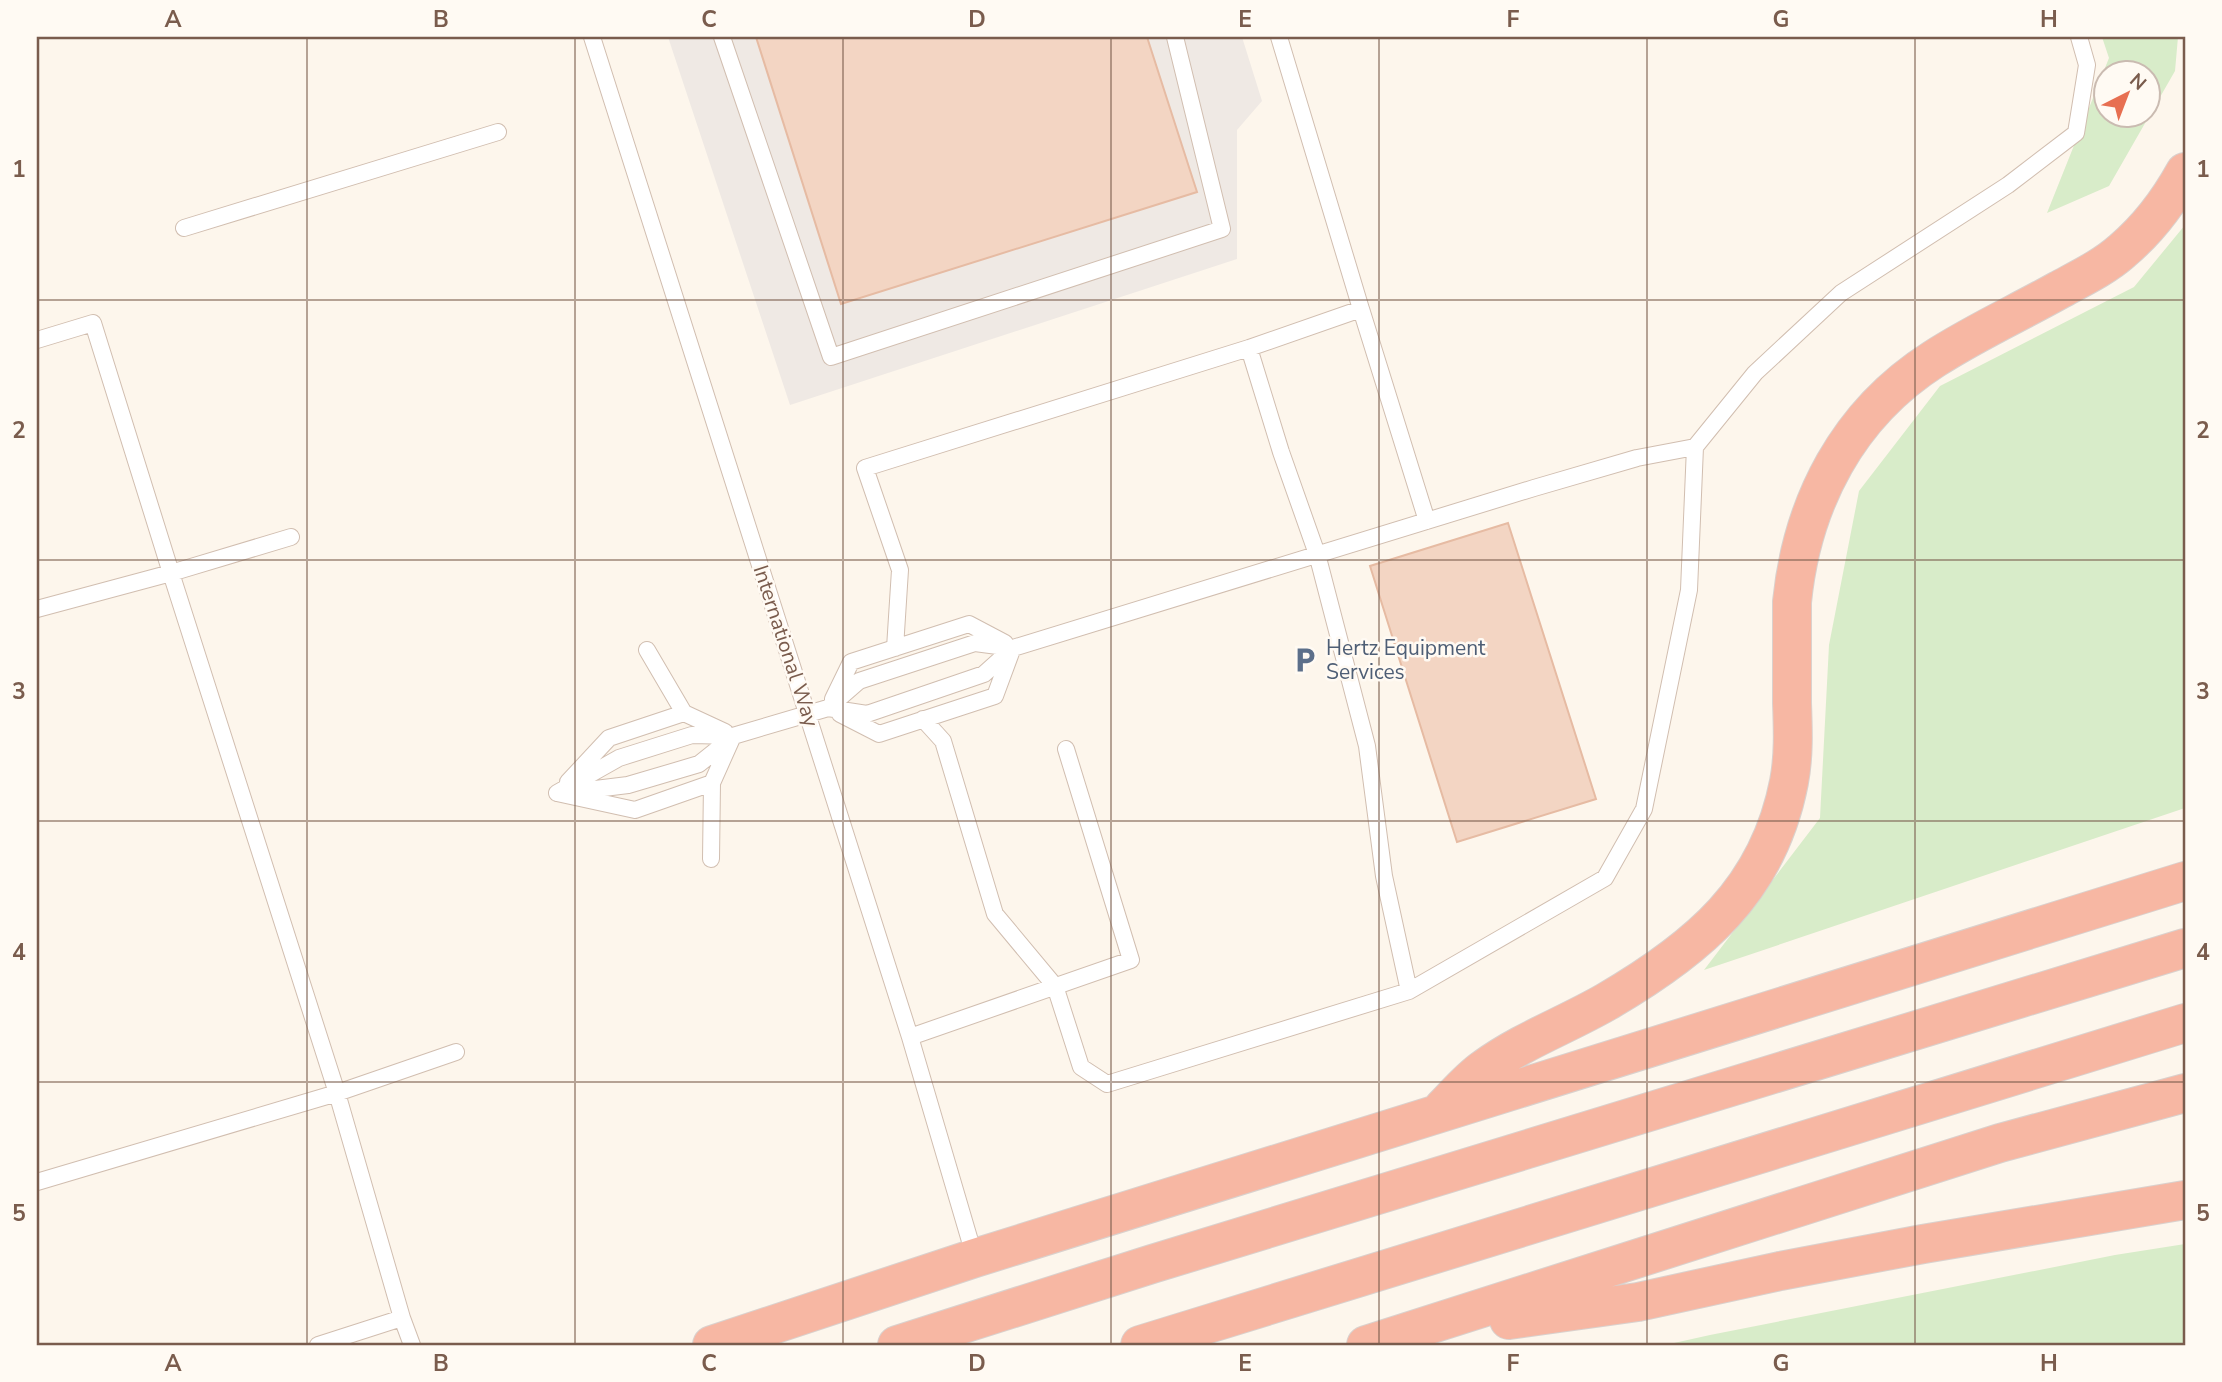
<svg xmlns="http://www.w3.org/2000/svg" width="2222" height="1382" viewBox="0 0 2222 1382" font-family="'Nunito Sans',sans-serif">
<rect width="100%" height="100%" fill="#fdf6ec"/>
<!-- industrial -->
<path fill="#efe9e4" d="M668,37H1242L1262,101L1237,130V259L790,405Z"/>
<!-- green -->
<path fill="#d8ecc9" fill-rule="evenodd" d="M2102,37H2178L2175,71L2109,186L2047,213L2109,58ZM2106,74H2148V116H2106Z
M2185,225V808L1704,970L1820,818L1829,645L1859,491L1940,386L2134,287Z
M2185,1244V1345H1665L1710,1335L2115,1255Z"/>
<!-- building -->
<path fill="#f3d5c3" stroke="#e6bba3" stroke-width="2" d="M756,37H1147L1197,192L841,304Z
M1508,523L1596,799L1457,842L1370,566Z"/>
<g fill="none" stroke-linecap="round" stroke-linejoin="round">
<defs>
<path id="lane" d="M592,37L910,1037L975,1258
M722,37L831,357L1222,229L1175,37
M184,228L498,132
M1361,309L1427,521
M37,340L93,323L171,573L291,537
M1249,348L1281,452L1317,554L1367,746L1384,876L1409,991
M37,609L171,573L337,1093L37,1182
M895,648L900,570L865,468L1249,348L1361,309L1279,37
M647,650L684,713
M833,699L851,662L969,624L1005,643
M828,708L859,681L975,643L1013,648L1534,488L1637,458L1695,447
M840,714L879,734L995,696L1012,650
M923,719L943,741L995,914L1055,986L1081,1067L1107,1084L1409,991L1605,878L1644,809L1689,590L1695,447L1755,373L1841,293L2008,185L2076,133L2087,65L2079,37
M568,782L609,738L684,713L725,732
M571,792L628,785L699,764L729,740
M557,793L619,758L692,735L733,736L828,708L867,714L984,674L1013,648
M557,793L635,810L712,783L733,736
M711,859L712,783
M910,1037L1131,960L1066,749
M402,1318L412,1345
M318,1345L402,1318L337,1093L456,1052"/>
<path id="highway" d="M1443,1108C1456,1095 1469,1079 1485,1068C1522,1041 1566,1025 1606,1002C1697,949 1768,891 1789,782C1794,756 1793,729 1792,703C1792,669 1792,636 1792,602C1802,502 1848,414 1934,359C1974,333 2018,313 2059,290C2081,278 2104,267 2122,251C2148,229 2169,201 2185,172
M1509,1320L1638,1302L1780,1271L1923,1244L2185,1200
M712,1345L975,1258L2185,881
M897,1345L1152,1264L2185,948
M1140,1345L2185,1023
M1366,1345L2000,1143L2185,1093"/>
</defs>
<!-- lane casing -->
<use href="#lane" stroke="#d1beb0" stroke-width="18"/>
<!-- highway casing -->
<use href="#highway" stroke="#dad1cd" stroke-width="40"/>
<!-- lane -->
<use href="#lane" stroke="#fff" stroke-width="16"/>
<!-- highway -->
<use href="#highway" stroke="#f7b7a3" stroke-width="38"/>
</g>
<!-- grid -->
<path fill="none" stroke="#7a5c4d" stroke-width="2" stroke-opacity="0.55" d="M307,37V1345M575,37V1345M843,37V1345M1111,37V1345M1379,37V1345M1647,37V1345M1915,37V1345M37,300H2185M37,560H2185M37,821H2185M37,1082H2185"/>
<!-- icons -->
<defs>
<symbol id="parking-bare" viewBox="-9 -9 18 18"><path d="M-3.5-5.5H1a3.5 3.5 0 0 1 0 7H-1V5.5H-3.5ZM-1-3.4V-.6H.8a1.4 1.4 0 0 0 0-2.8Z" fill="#5c6f8a" stroke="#fffaf3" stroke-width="2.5" paint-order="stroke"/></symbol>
</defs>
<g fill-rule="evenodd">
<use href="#parking-bare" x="1286" y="641" width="38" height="38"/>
</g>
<g text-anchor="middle" stroke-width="5" stroke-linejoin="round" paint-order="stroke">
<!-- street labels -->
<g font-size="21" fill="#7a5c4d" stroke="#fffaf3">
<text transform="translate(786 646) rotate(72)" y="7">International Way</text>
</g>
<!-- service labels -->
<g font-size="21" fill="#4e5e75" stroke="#fffaf3" text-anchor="start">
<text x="1326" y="655">Hertz Equipment<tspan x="1326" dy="24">Services</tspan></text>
</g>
</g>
<!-- border -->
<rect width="2222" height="1382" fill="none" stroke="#fffaf3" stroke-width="77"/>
<!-- north arrow -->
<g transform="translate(2127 94) rotate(42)"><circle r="33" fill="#fffaf3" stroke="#cabbb1" stroke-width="2"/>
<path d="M0-5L12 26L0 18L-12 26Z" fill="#e76f51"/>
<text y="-10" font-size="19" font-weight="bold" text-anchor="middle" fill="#7a5c4d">N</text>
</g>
<rect x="38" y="38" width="2146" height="1306" fill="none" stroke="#7a5c4d" stroke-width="2.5"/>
<g font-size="23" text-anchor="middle" font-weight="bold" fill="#7a5c4d">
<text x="173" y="27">A</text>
<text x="441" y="27">B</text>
<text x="709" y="27">C</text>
<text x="977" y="27">D</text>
<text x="1245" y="27">E</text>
<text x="1513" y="27">F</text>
<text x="1781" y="27">G</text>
<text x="2049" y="27">H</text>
<text x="19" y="177">1</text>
<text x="2203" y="177">1</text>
<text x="19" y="438">2</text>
<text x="2203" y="438">2</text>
<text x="19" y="699">3</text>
<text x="2203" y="699">3</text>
<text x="19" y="960">4</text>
<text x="2203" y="960">4</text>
<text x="19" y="1221">5</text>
<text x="2203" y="1221">5</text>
<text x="173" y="1371">A</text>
<text x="441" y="1371">B</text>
<text x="709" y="1371">C</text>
<text x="977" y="1371">D</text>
<text x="1245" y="1371">E</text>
<text x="1513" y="1371">F</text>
<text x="1781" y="1371">G</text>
<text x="2049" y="1371">H</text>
</g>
</svg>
